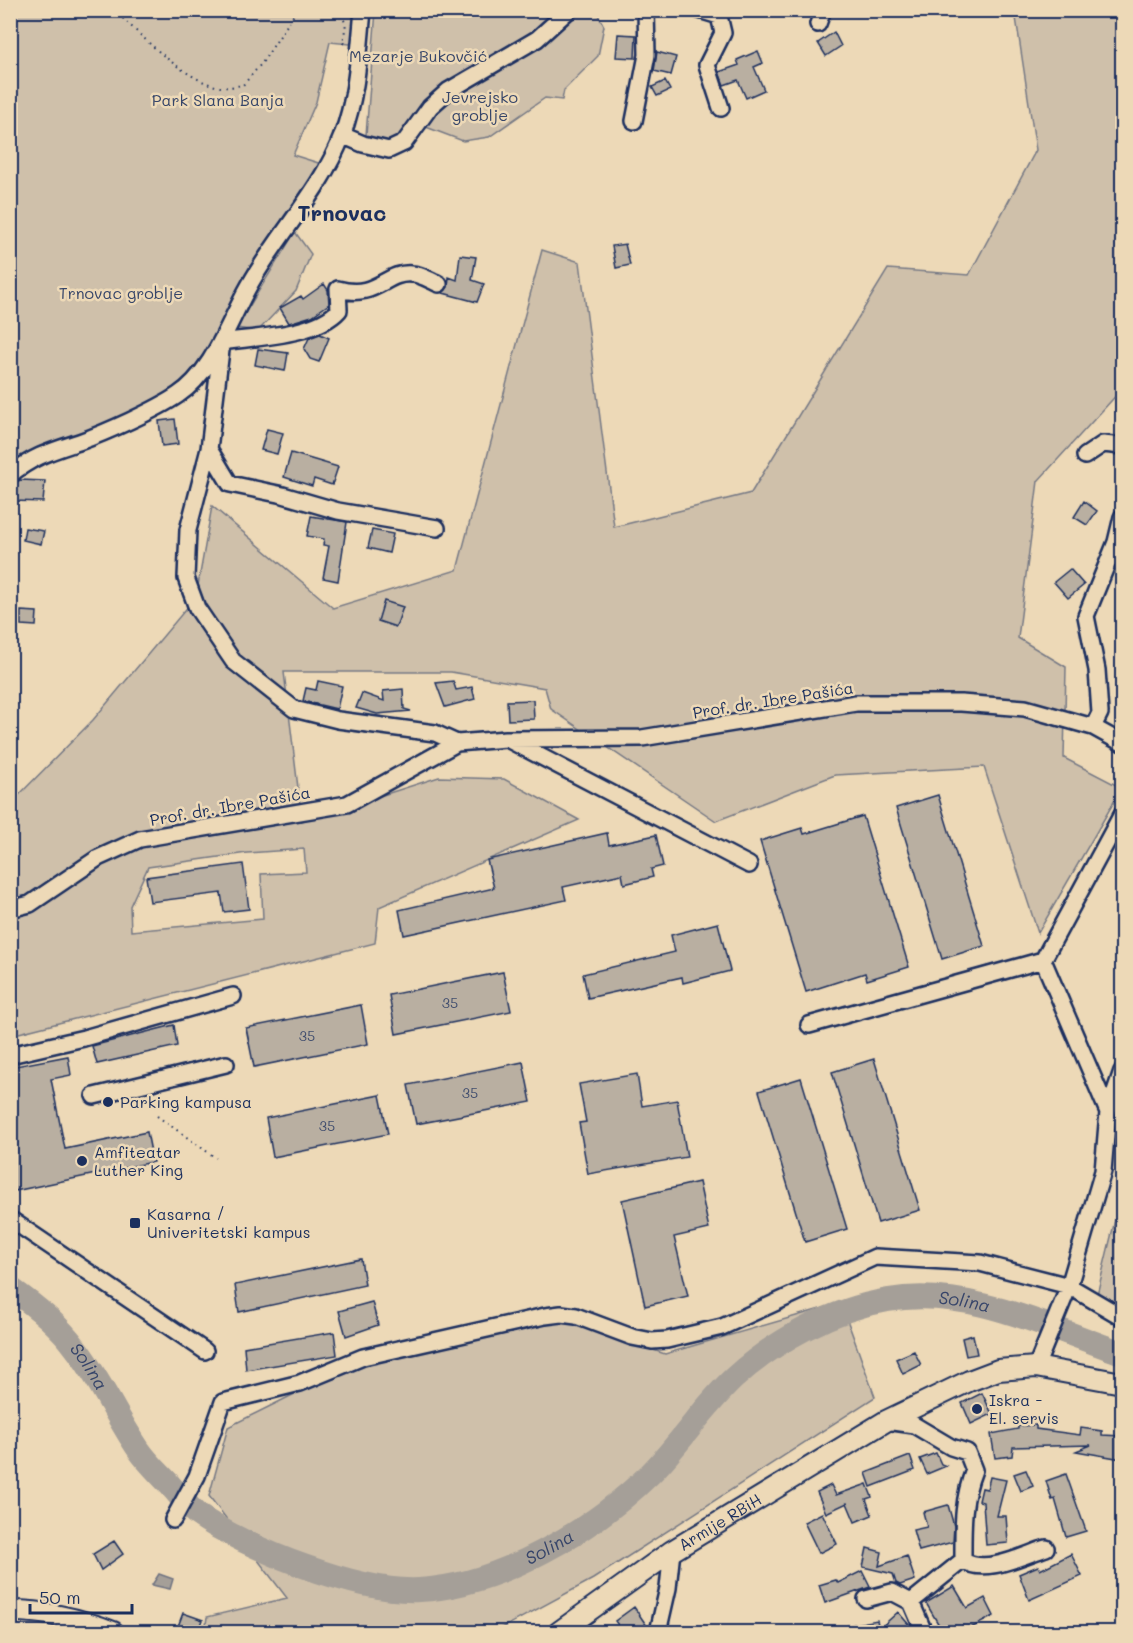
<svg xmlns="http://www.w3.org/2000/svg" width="1133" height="1643" viewBox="0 0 1133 1643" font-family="Mali,sans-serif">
<rect width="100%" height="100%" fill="#edd9b7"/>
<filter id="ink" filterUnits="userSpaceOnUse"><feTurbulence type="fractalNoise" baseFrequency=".0167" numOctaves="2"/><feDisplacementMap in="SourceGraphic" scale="12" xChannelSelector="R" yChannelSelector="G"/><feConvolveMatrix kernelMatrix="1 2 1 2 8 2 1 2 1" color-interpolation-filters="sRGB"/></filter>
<g filter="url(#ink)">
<!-- green -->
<path fill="#cfc0aa" stroke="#757884" stroke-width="1.5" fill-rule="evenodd" d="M11,11H363L360,45L330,42L316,102L293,155L328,166L191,383L11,475Z
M376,11H596L604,26L598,56L564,90L562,100L545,98L489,137L463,141L418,124L404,143L379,145L366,135Z
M1015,11H1122V389L1038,481L1018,638L1066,667L1064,758L1122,788L1038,933L984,767L835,775L716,821L551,709L545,688L451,672H284L302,821L439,777L504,779L579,820L379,907L375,943L11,1035V803L93,720L196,597L212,506L333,608L457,570L542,250L580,262L614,527L751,493L888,269L969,275L1036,150ZM304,849L306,872L261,874L263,919L131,931L130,906L148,867L247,853Z
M295,232L311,254L296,291L258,331L236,328Z
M1115,1220L1122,1223V1310L1095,1303Z
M841,1303L875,1397L593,1579L495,1632H205L207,1617L287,1598L209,1496L228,1427L353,1365L559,1319L665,1354Z"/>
<!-- water -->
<path fill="#a59f98" stroke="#6e7281" stroke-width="1.5" d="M159,1574L173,1579L170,1589L152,1585Z"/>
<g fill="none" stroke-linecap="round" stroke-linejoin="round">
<!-- river -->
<path stroke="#a59f98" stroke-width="24" id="s1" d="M10,1288C33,1304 59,1325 75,1347C100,1378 116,1417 139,1450C148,1463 160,1474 170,1485C179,1495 188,1507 198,1515C247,1549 359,1593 419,1590C499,1586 593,1530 650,1474C680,1444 703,1407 734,1378C776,1340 833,1309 888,1300C969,1286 1049,1328 1122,1353"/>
</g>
<!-- building -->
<path fill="#b9afa1" stroke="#1b2f5e" stroke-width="1.5" d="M834,32L841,46L826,56L818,43Z
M618,34L636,35L635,58L616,57Z
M758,51L763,63L754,67L764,90L746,98L738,80L724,85L719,72L739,65L737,60Z
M657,52L676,57L671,75L654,71Z
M665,81L670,90L657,96L652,87Z
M625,244L630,265L616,268L612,246Z
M460,255L476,257L472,280L484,284L477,302L443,293L448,287L449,277L457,280Z
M324,284L328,290L329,304L312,316L289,323L280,308L301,296L303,299Z
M320,334L329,338L319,362L310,359L304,349L309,338Z
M258,349L288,353L285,371L255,365Z
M175,419L178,444L162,446L159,421Z
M267,429L283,433L277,454L261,450Z
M291,453L338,467L332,485L314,479L312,486L284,477Z
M20,480L45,481L43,502L14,501L15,483Z
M1084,501L1097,511L1087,525L1074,517Z
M311,516L347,522L338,581L323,578L329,546L323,545L324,539L307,536Z
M25,528L44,531L41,544L23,540Z
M372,530L393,534L389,553L368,548Z
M1070,569L1084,585L1068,598L1054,582Z
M384,601L403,607L396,627L378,621Z
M21,611L37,612L36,626L21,625Z
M318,681L342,686L337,709L303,701L306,688L316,690Z
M453,681L456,690L472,687L475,699L445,707L436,683Z
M403,689L404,709L411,711L377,714L356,708L362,693L384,701L383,691Z
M533,700L534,719L508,720L507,701Z
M938,795L984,946L942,959L896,808Z
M863,816L909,967L867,980L865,973L806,992L760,841L802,828L804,834Z
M607,833L609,845L656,835L663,866L651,869L653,877L624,884L622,874L563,887L566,900L404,935L399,910L494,888L487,860Z
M243,864L249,909L224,912L221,893L150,902L146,877Z
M718,923L730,971L683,983L682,977L588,998L583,974L675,952L671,935Z
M503,972L511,1011L396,1034L389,995Z
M361,1005L368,1044L254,1067L246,1028Z
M174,1025L177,1046L97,1064L92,1046Z
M68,1056L71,1075L51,1079L65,1149L147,1132L153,1162L10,1192V1067Z
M874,1059L920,1210L878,1223L832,1072Z
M523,1062L531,1102L416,1124L408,1085Z
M637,1074L642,1106L677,1100L687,1157L588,1174L579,1123L586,1122L579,1084Z
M801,1078L847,1229L805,1242L759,1091Z
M380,1095L388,1134L273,1157L266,1118Z
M699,1182L709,1229L674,1237L688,1296L645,1306L622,1200Z
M361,1259L365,1285L239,1312L235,1285Z
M372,1302L378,1325L346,1336L339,1311Z
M334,1332L337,1355L246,1370L244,1347Z
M973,1335L977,1354L966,1356L962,1338Z
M914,1351L921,1365L903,1374L896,1359Z
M982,1393L992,1414L971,1424L962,1403Z
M1036,1425V1429L1080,1435L1081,1428L1102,1431V1435L1122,1436V1459L1076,1451L1091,1445L1013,1447L1012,1456L995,1458L991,1434L1018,1429V1426Z
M936,1453L941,1464L946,1466L927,1474L920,1459Z
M910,1456L915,1470L871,1487L866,1473Z
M1026,1470L1033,1486L1021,1491L1014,1474Z
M1066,1474L1086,1531L1066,1537L1055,1499L1052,1500L1046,1481Z
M990,1477L1006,1480L997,1516H1006L1008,1543L986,1545L983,1502L979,1501L982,1488L987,1489Z
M867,1484L872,1497L866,1499L872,1515L855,1522L847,1503L826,1513L817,1492L831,1485L836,1495Z
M948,1505L954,1526L953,1542L919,1551L913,1530L927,1527L923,1512Z
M822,1513L837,1544L819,1553L804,1522Z
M114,1541L123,1554L101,1570L93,1554Z
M867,1548L882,1552L879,1566L907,1556L915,1580L900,1585L896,1583L893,1574L863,1567Z
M1071,1554L1082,1576L1029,1600L1019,1574L1038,1566L1040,1570Z
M862,1571L870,1587L825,1603L819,1585L836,1580L838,1583Z
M954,1586L967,1608L985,1598L994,1616L969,1629L970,1632H943L926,1603Z
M634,1607L649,1629V1632H623L615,1621Z
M898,1612L910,1626L903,1632H840L839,1627L877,1620L879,1629Z
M183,1613L203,1620L198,1632L177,1629Z"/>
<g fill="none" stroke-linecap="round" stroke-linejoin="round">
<defs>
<path id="minor" d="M699,10L719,16L723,33L707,65L721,108
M818,24L823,10
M634,121L647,55L646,10
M342,135L363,144L389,150L404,143L430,107L448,91L537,39L569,10
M439,284C431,281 421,274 412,274C385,271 377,300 338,289L339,310C316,336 255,337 222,342L209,449L188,530L186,578L197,608L233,661L294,709L338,720L435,733L457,743
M209,449L230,484L283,495L338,511L437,528
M1085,456L1103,444L1122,446
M10,475C33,456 52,451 79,442C105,433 156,410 178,395C213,372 229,321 249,286C277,235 321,191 342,136C357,97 359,52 363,10
M1093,727L1100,713L1097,670L1086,616L1116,542L1122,517
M509,740L749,865
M10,909L30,904L98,858L140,839L347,804L457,743L506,739L642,738L856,703H961L1025,708L1093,727L1122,743
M809,1025L1043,960
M10,1055L84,1038L233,996
M94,1096L226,1064
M1108,1112L1043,960L1122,814
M10,1219L205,1351
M1036,1367L1069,1286L1103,1171L1108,1112L1122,1071
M886,1421L914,1425L951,1447L967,1452L974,1470C962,1500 963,1527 963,1560L911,1602L924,1632
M173,1520L197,1476L223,1402L300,1383L363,1357L545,1316L561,1314L576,1316L632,1337L652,1341L667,1340L722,1327L875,1257L980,1263L1069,1286L1122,1317
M963,1560C984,1576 1024,1555 1046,1548
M866,1599L892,1592L911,1602
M658,1632L668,1588L672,1551"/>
<g id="major">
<path d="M10,1611C46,1611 80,1619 113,1632"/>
<path id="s2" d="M559,1632L672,1551L886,1421L969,1381L998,1370L1036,1367L1122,1383"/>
</g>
</defs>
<!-- minor casing -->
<use href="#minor" stroke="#1b2f5e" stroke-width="20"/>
<!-- major casing -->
<use href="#major" stroke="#1b2f5e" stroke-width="24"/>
<!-- path -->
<path stroke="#1b2f5e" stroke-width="2" stroke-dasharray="1.5 4.5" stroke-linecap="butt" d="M114,10C141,35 183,80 220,87C227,88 236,86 243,85L262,63L297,10
M337,10L346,23L343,43L346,44
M460,19L468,10
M157,1116L216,1158"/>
<!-- minor -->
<use href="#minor" stroke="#edd9b7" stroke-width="15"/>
<!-- major -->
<use href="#major" stroke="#edd9b7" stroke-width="20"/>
</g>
</g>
<!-- markers -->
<g fill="#1b2f5e" stroke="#edd9b7" stroke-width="2">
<circle cx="108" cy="1102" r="6"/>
<circle cx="82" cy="1161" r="6"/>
<rect x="129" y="1217" width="12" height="12" rx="3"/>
<circle cx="977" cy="1409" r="6"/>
</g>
<g text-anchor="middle" stroke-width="5" stroke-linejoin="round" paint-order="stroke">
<!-- number labels -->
<g font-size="14" fill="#424f6f">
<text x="450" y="1008">35</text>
<text x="307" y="1041">35</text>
<text x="470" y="1098">35</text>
<text x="327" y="1131">35</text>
</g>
<!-- park labels -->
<g font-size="16" fill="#364569" stroke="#edd9b7">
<text x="418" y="62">Mezarje Bukovčić</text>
<text x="480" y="103">Jevrejsko<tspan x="480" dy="18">groblje</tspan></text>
<text x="218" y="106">Park Slana Banja</text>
<text x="121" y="299">Trnovac groblje</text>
</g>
<!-- street labels -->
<g font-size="16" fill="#1b2f5e" stroke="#edd9b7">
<text transform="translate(773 700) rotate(-9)" y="6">Prof. dr. Ibre Pašića</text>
<text transform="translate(230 806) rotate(-10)" y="6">Prof. dr. Ibre Pašića</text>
<text dy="6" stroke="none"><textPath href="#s2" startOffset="195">Armije RBiH</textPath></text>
</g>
<!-- poi labels -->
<g font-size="16" fill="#1b2f5e" stroke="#edd9b7" text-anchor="start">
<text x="120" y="1108">Parking kampusa</text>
<text x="94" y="1158">Amfiteatar<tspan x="94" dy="18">Luther King</tspan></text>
<text x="147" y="1220">Kasarna /<tspan x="147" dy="18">Univeritetski kampus</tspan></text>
<text x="989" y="1406">Iskra -<tspan x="989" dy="18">El. servis</tspan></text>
</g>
<!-- water labels -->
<g font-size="18" font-style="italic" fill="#37456a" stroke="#edd9b7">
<text dy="6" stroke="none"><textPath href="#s1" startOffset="1176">Solina</textPath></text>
<text dy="6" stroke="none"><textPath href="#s1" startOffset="112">Solina</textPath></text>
<text dy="6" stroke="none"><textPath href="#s1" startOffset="672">Solina</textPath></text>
</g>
<!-- district labels -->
<g font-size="22" font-weight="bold" fill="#1b2f5e" stroke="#edd9b7">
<text x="342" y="221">Trnovac</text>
</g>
</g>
<!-- margin -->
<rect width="1133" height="1643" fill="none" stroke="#edd9b7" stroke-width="36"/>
<rect x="18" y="18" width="1097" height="1607" fill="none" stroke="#1b2f5e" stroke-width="2" filter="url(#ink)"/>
<!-- scale -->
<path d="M30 1604v9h102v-9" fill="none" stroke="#1b2f5e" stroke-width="3"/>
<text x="39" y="1604" font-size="18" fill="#1b2f5e" stroke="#edd9b7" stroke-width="4.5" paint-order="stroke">50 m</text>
</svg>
